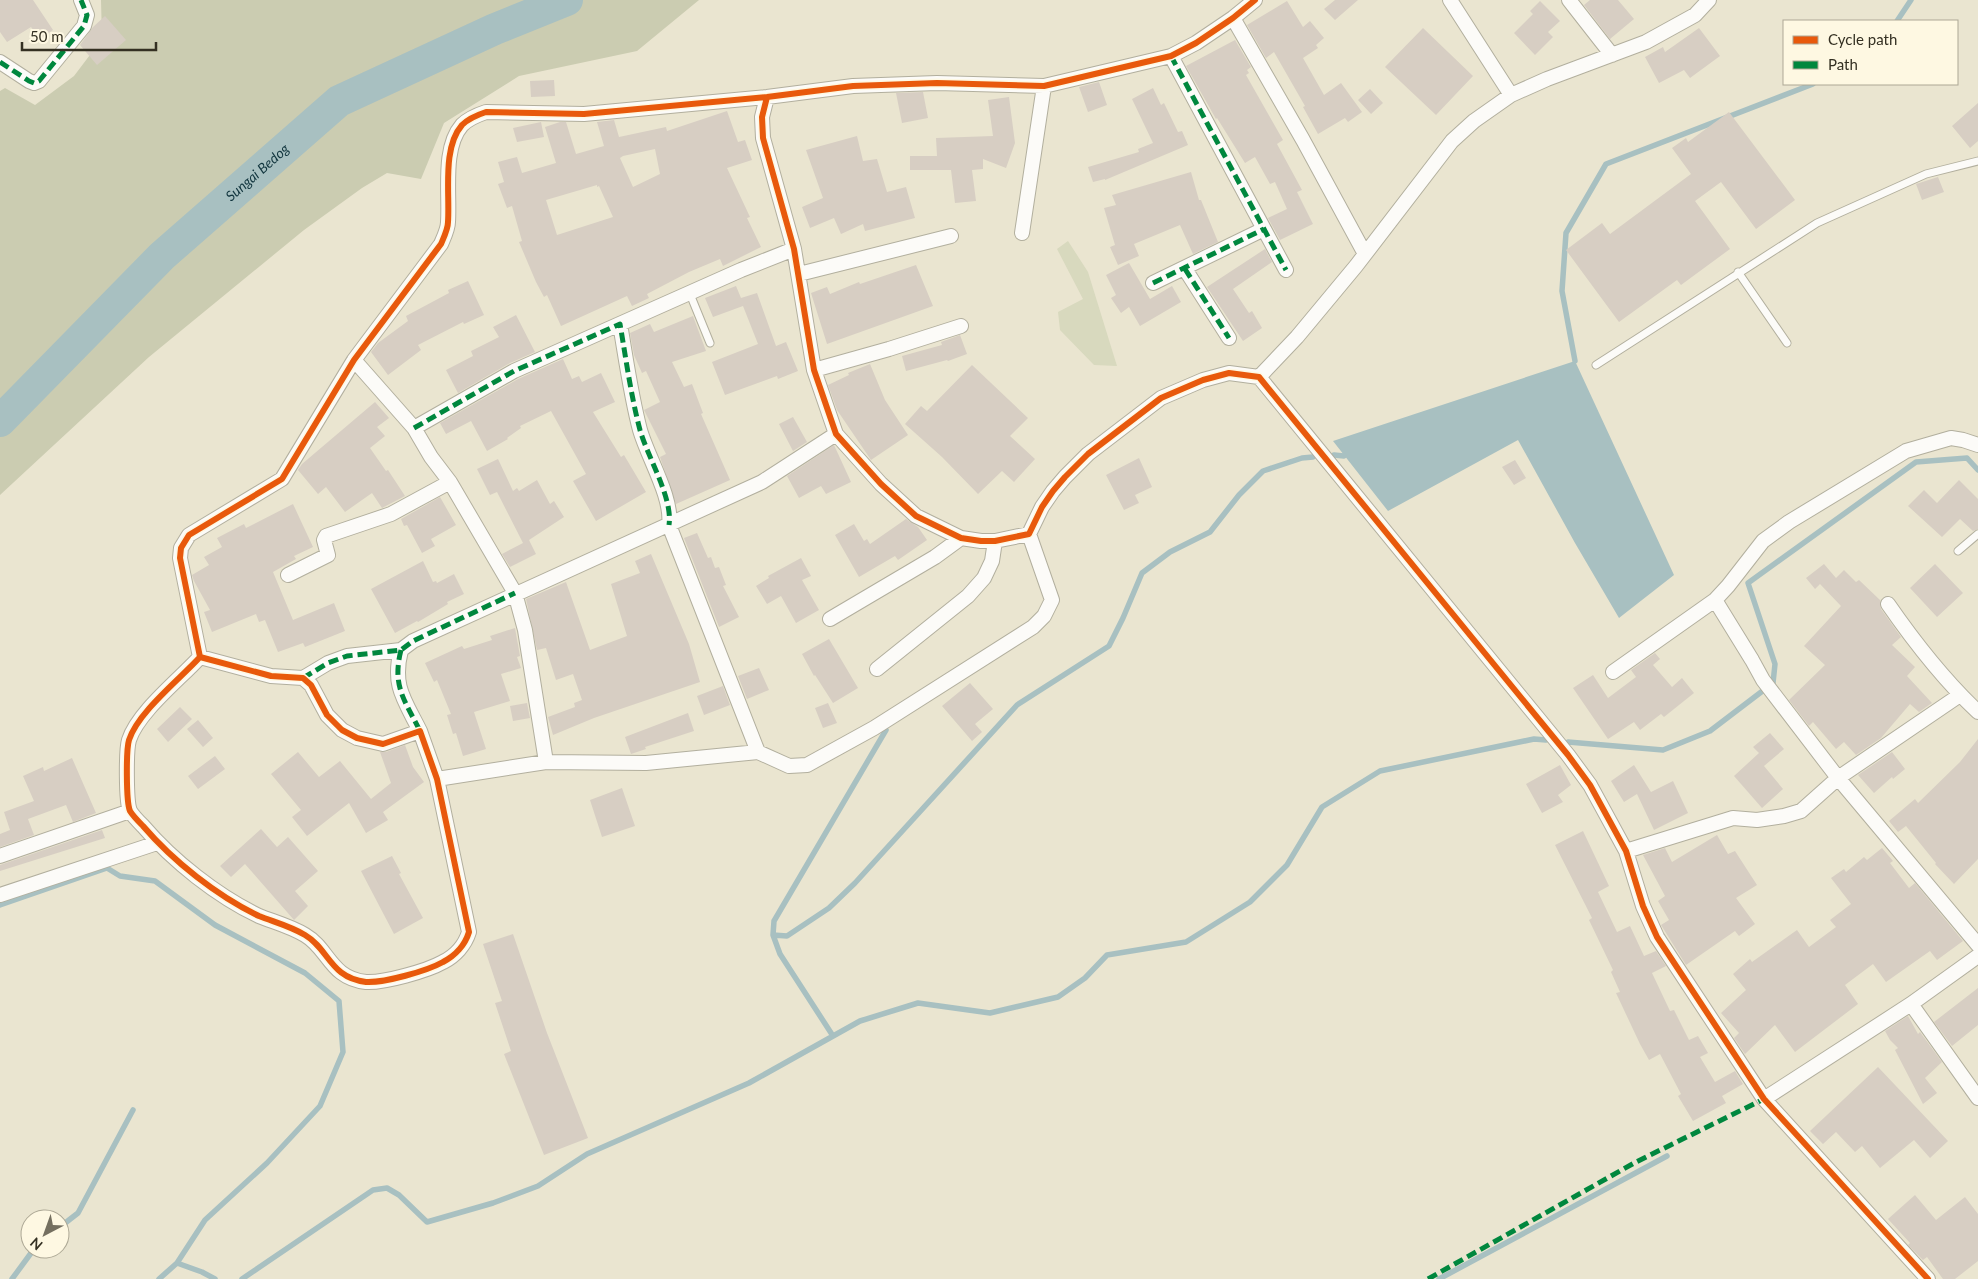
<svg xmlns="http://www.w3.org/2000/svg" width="1978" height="1279" viewBox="0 0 1978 1279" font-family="Lato,sans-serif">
<rect width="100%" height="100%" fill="#eae5d0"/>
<!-- green -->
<path fill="#d8d9be" d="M1068,241L1088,272L1117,366L1094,365L1060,330L1058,312L1083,299L1057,249Z"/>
<!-- forest -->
<path fill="#cbccb1" d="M101,0H699L637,51L519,76L444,123L421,179L387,173L362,188L304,230L149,357L0,495V91L5,88L35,105L74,76L102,39Z"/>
<!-- water -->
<path fill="#a8c0c1" d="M1575,361L1674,575L1619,618L1575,543L1518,440L1388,511L1333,441Z"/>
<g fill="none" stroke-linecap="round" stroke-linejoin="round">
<!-- stream -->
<path stroke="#a8c0c1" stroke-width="5.5" d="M1897,21L1911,0
M1575,361L1562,291L1566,233L1606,164L1813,84
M1334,455L1344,456
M1568,742L1663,750L1710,731L1773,683L1775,664L1748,583L1916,462L1967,458L1978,470
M0,905L107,868L120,876L155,881L215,925L305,973L339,1001L343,1052L320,1106L267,1163L205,1220L177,1263
M773,935L787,936L829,908L855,883L1017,705L1109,646L1123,618L1142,573L1170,552L1210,532L1239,495L1263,471L1302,458L1313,457
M833,1036L780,954L773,935L774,921L886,730
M60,1227L78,1213L133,1110
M12,1279L34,1249
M159,1279L177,1263L202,1272L215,1279
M242,1279L373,1190L387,1188L399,1195L427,1222L493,1203L538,1186L587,1154L749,1083L860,1021L918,1003L990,1013L1058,997L1085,978L1107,955L1186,942L1250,902L1287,865L1322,807L1380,771L1534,739L1546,740
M1439,1279L1667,1156"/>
<!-- river -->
<path stroke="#a8c0c1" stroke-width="32" id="s1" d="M0,421L162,256L339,101L495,29L567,0"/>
</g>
<!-- building -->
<path fill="#d7cec3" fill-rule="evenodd" d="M0,0H33L53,30L40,39L31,27L7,42L0,32Z
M1335,0H1358L1335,20L1324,9Z
M1590,0H1618L1634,19L1610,39L1584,5Z
M1287,1L1303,27L1310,21L1324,38L1316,45L1318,48L1303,58L1324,95L1341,83L1362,112L1348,122L1345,118L1318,134L1303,107L1305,106L1274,52L1266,58L1247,25Z
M1540,1L1560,21L1548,32L1553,37L1535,55L1514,33L1533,14L1530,11Z
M105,16L126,40L97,65L80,45L93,27Z
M1423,28L1473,76L1436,115L1385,67Z
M1699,28L1720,56L1690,78L1684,70L1659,83L1645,57L1663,47L1665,52Z
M1235,40L1251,67L1247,70L1249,73L1246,75L1283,140L1277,144L1302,190L1297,192L1313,224L1280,240L1268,218L1287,209L1275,182L1270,184L1255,157L1245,163L1217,118L1216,119L1186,66Z
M554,80L555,96L531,97L530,81Z
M1099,82L1107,105L1088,112L1079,87Z
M1153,88L1161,105L1164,103L1178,132L1182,131L1188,145L1105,180V179L1093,182L1088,167L1139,152L1138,149L1153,143L1132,99Z
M1370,89L1383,103L1371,114L1358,100Z
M923,92L928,118L902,123L896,93Z
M1009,97L1015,143L1006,168L983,159V169L972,170L976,201L955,203L951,170H910V156H937L936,138L993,136L988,100Z
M1978,103V141L1970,148L1952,126Z
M727,111L738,142L745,140L752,160L727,168L750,217L747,218L761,247L723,266L720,259L689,272L647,294L649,298L632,306L627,296L561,326L547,295L544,297L536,282L519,242L522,241L512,206L507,208L498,184L504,182L498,162L517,157L522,173L556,163L545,127L560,122H566L576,154L604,146L597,122L614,120L619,137L666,127L667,131ZM655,149L660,174L633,187L620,158L623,156ZM597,185V187L599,186L613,217L557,235L546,200Z
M1729,112L1795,200L1756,229L1721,182L1695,201L1730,249L1681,285L1677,280L1619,322L1566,250L1602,223L1610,234L1691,174L1672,148L1686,138L1688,142Z
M541,122L544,137L517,142L513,128Z
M857,136L863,161L877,159L887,192L906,187L915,218L865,231L863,224L841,234L834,218L810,228L802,207L823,198L806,150Z
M1191,172L1199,200H1201L1218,242L1193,254L1180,225L1134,244L1139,256L1118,265L1110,247L1115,245L1104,208L1116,205L1112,195Z
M1938,177L1944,192L1922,200L1916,184Z
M1265,249L1272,262L1233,289L1249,313L1252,311L1262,328L1243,341L1207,287Z
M1129,263L1150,299L1172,286L1181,302L1140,326L1129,307L1121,313L1111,298L1116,295L1106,275Z
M916,265L933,306L827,344L811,293L827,287L830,294L859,282L860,284Z
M468,281L484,315L464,324L463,322L418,345L421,350L388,375L371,352L378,343L408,321L406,316L449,293L448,290Z
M736,286L741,298L757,293L776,346L786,342L798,371L778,379L777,376L725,395L712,362L758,344L743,306L713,317L705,298Z
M516,315L535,352L510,363L458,393L446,370L473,356L471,351L499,337L493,327Z
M693,316L706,351L672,362L684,387L692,384L703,413L701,414L730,480L676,504L660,457L666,454L644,410L660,402L646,371L642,373L634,355L630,333L650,324L654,332Z
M960,335L967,354L948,361L947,360L906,371L902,356L942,345L941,342Z
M563,359L572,379L579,376L582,382L601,373L615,402L593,412L621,457L624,455L646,492L596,521L573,481L586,474L551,411L520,426L521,428L507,438L508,439L487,451L471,421L446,434L440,423L518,379Z
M870,364L885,400L908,435L871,460L837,410L828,385L849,375L848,373Z
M972,365L1028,418L1010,436L1035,459L1014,482L1002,471L978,494L942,457L905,424L921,406L927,411Z
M375,402L389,418L377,427L385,436L370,448L386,471L388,470L405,496L382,508L372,493L345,512L326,487L318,494L298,470L302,464Z
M793,417L807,442L793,451L779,424Z
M834,445L851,482L826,494L821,486L799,498L787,476Z
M1139,458L1152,487L1135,495L1139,503L1124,510L1106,475Z
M498,459L513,491L517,488L519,491L537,480L550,504L554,501L564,517L529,540L536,554L510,567L502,554L523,543L497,492L490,495L477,469Z
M1515,460L1526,478L1514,485L1502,467Z
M1959,480L1978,499V529L1973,531L1960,519L1942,537L1908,506L1924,490L1937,503Z
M440,497L456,525L431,539L435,546L422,553L407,525L404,526L401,519Z
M293,504L313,547L294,556L296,559L273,572L293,620L334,603L345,631L305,647L303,643L278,652L265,620L259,622L256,614L212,632L204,612L210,610L194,581L192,575L209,565L204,557L222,547L217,538L244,524L246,528Z
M906,519L918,527L927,540L898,560L895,556L859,577L835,535L854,524L864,541L867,539L870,544Z
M697,533L708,558L711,557L715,568L719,567L726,585L723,586L739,617L719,627L684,538Z
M651,554L689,644L700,682L594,718L553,735L548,717L575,707L574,703L582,700L573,674L556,680L546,648L537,650L526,599L566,582L590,650L627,636L611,584L640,573L635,561Z
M801,558L811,576L802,580L819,610L796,623L781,596L767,604L756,586L769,578L768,576Z
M423,561L433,582L436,581L437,583L454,574L464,594L447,602L448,604L418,622L417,621L395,633L371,589Z
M1824,564L1836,578L1844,570L1856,582L1859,580L1880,600L1881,609L1901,637L1892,645L1915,667L1907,676L1932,703L1919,712L1910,704L1881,738L1856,755L1844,742L1836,749L1813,722L1809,726L1789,700L1825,665L1804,646L1841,606L1820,584L1815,589L1806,578Z
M1935,564L1963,593L1937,617L1910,588Z
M515,628L520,656L517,657L521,668L501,674L510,701L474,712L486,749L463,756L456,733L453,734L447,715L451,714L437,680L434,682L425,663L462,646L464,649L492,640L490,636Z
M829,639L858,688L833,703L815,675L814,676L802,654Z
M1655,653L1660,659L1653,665L1672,687L1682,678L1694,693L1664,717L1661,714L1640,730L1634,722L1608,739L1573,688L1593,675L1608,698L1636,677L1631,670Z
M759,668L769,690L747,699L738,676Z
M970,683L993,709L975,724L982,732L972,741L942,706Z
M723,686L730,705L704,715L697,696Z
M527,703L530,718L513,721L510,706Z
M828,703L837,723L823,728L815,708Z
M180,707L192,719L168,742L157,729Z
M688,713L694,731L645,747L646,749L631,754L625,737Z
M198,720L213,738L203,747L187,729Z
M1770,733L1784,749L1764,766L1783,789L1762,808L1734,776L1759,753L1753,747Z
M1978,739V859L1954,884L1935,864L1936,863L1906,826L1898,832L1889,821L1915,799L1918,803L1960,762Z
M405,745L413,767L424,782L383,812L388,820L366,833L349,803L307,836L292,817L301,810L271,774L298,752L319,777L340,761L371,799L391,783L380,752H386Z
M1892,752L1905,769L1893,779L1892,777L1874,793L1858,775Z
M215,756L225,769L198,789L188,776Z
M72,758L96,813L73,822L66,805L28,819L34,835L0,847V834L10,830L4,812L34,801L23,776L43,767L44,771Z
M1560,765L1571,785L1558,795L1563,802L1542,813L1526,784Z
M1634,765L1651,792L1673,781L1688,813L1654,830L1637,794L1624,802L1611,781Z
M622,788L635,826L602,837L590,800Z
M261,829L277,847L288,837L318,871L295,891L308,906L294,920L245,864L231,877L220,866Z
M102,830L105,838L0,871V865Z
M1583,831L1609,886L1598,892L1617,932L1630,926L1644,956L1656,951L1666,966L1652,973L1670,1011L1674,1010L1689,1040L1698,1036L1708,1053L1700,1057L1715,1082L1735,1071L1743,1084L1722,1096L1726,1103L1693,1121L1678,1096L1681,1094L1660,1054L1649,1060L1640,1044L1616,993L1620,992L1611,972L1613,970L1589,920L1592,918L1555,845Z
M1717,835L1728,854L1735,851L1757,885L1736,898L1755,924L1739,936L1735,931L1686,965L1661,925L1669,920L1658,901L1665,896L1643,855L1665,848L1672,862Z
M1882,848L1893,861L1890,863L1909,888L1915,883L1963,941L1937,960L1930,951L1886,982L1873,964L1845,985L1858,1004L1795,1052L1775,1025L1745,1054L1734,1038L1739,1033L1721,1013L1746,990L1733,974L1750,959L1752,962L1797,930L1809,947L1836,927L1830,920L1851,904L1831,878L1844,869L1846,872L1864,857L1867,860Z
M392,856L401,873L399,874L423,918L394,934L361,871Z
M513,934L547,1033L588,1138L544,1155L504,1054L511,1051L495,1003L502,1001L483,944Z
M1978,988V1025L1952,1046L1934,1022Z
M1908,1016L1918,1034L1920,1032L1942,1062L1925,1078L1937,1093L1923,1104L1895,1050L1898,1048L1890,1040L1885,1031Z
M1878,1067L1948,1141L1930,1158L1914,1140L1880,1168L1862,1146L1855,1152L1836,1132L1823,1144L1810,1131Z
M1915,1195L1936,1220L1965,1197L1978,1214V1261L1955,1279H1943L1927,1257L1923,1260L1908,1245L1910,1243L1888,1219Z"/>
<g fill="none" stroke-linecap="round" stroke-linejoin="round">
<defs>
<path id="service" d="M1738,272L1787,343
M690,294L710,343
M1596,365L1817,223L1926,174L1978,161
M1958,551L1978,534"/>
<path id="minor" d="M1450,0L1511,95
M1569,0L1612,55
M1233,18L1303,140L1365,254
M1171,56L1286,270
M0,62L29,81L34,83L39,81L84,26L87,15L81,0
M767,97L762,117L763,138L794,249L814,370L836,434L881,484L916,516L961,538L981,541H995L1029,534L1042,507L1053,491L1065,477L1088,454L1161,398L1203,380L1229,373L1259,377L1568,755L1590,785L1626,851L1643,906L1657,937L1764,1099L1928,1279
M1022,233L1044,86
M1185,269L1229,338
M799,274L951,236
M1153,283L1264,229
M620,324C626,359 631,396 640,430C648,458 673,498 669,525L758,752
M354,360L414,428L431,457L450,482L515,593L525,630L546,762
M814,370L889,349L961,326
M1259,377L1297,337L1356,266L1452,141L1474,121L1511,95L1547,79L1646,42L1695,15L1709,0
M414,428L514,371L741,270L794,249
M288,575L328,555L324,540L326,536L391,514L450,482
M1888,604C1915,643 1944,680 1978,712
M830,619L935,557L961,538
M401,650C392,686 404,699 420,731
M200,657L271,676L303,678L311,685L327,715L342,730L357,738L383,744L420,731L437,779L469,932C465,945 455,956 443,962C427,971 384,983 366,982C330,978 329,949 305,935C290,926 274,922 259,916C217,896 173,861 143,826C139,822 133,816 130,811C126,802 126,750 129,740C138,712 180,679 200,657L180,558L181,548L189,535L282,479L354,360L441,244C444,237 448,229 448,222C450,193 442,148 462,125C469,118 477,115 486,112L584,114L767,97L853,86L937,83L1044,86L1171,56L1196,43L1233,18L1255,0
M877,669L968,596L984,578L992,561L995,541
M1613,672L1715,600L1728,586L1763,541L1789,522L1906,451L1951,438L1963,440L1978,445
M303,678L328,663L347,656L401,650L413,641L762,482L836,434
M1960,695L1838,778L1978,945
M437,779L546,762L646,763L758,752L789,766L807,765L874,728L1033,627L1044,616L1052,600L1029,534
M1626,851L1733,818L1757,820L1784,816L1801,811L1838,778L1763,680L1752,660L1715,600
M0,856L130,811
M0,895L157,843
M1911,1004L1978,1098
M1764,1099L1911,1004L1978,956"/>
</defs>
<!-- service casing -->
<use href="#service" stroke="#b2af9e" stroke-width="9"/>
<!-- minor casing -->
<use href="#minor" stroke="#b2af9e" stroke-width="16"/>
<!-- service -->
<use href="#service" stroke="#fcfbf8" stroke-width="7"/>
<!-- minor -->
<use href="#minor" stroke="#fcfbf8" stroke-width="14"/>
<!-- quiet -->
<path stroke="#00873e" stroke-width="5" stroke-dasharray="10 5" stroke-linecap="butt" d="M1171,56L1286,270
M0,62L29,81L34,83L39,81L84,26L87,15L81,0
M1185,269L1229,338
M1153,283L1264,229
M414,428L514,371L620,324C626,359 631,396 640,430C648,458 673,498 669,525
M401,650C392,686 404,699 420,731
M303,678L328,663L347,656L401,650L413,641L515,593
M1428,1279L1636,1162L1764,1099"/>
<defs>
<path id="cycleway" d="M767,97L762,117L763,138L794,249L814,370L836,434L881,484L916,516L961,538L981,541H995L1029,534L1042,507L1053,491L1065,477L1088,454L1161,398L1203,380L1229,373L1259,377L1568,755L1590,785L1626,851L1643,906L1657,937L1764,1099L1928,1279
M200,657L271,676L303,678L311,685L327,715L342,730L357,738L383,744L420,731L437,779L469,932C465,945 455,956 443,962C427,971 384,983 366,982C330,978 329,949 305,935C290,926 274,922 259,916C217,896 173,861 143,826C139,822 133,816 130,811C126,802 126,750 129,740C138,712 180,679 200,657L180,558L181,548L189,535L282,479L354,360L441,244C444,237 448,229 448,222C450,193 442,148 462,125C469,118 477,115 486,112L584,114L767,97L853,86L937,83L1044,86L1171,56L1196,43L1233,18L1255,0"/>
</defs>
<!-- cycleway casing -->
<use href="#cycleway" stroke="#fef8e2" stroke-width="9"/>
<!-- cycleway -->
<use href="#cycleway" stroke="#e8590c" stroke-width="6"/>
</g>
<g text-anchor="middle" stroke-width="4.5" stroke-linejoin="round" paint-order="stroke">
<!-- water labels -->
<g font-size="14" font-style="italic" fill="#11353e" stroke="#fef8e2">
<text dy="5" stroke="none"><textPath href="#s1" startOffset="358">Sungai Bedog</textPath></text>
</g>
</g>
<!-- legend -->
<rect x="1783" y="20" width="175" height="65" fill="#fef8e2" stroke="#ada895"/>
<rect x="1793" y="36" width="25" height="8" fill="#e8590c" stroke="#ada895"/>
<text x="1828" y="45" font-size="15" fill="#343022">Cycle path</text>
<rect x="1793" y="61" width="25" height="8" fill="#00873e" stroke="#ada895"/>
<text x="1828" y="70" font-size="15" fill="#343022">Path</text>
<!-- north arrow -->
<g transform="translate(45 1234) rotate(221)"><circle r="24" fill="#fef8e2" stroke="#ada895"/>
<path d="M0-4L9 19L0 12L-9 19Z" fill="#746f5f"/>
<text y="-8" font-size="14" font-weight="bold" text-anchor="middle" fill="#343022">N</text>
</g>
<!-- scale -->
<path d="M22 42v8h134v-8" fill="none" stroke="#343022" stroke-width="2.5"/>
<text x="30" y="42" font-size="15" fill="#343022" stroke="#fef8e2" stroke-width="4" paint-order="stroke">50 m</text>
</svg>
